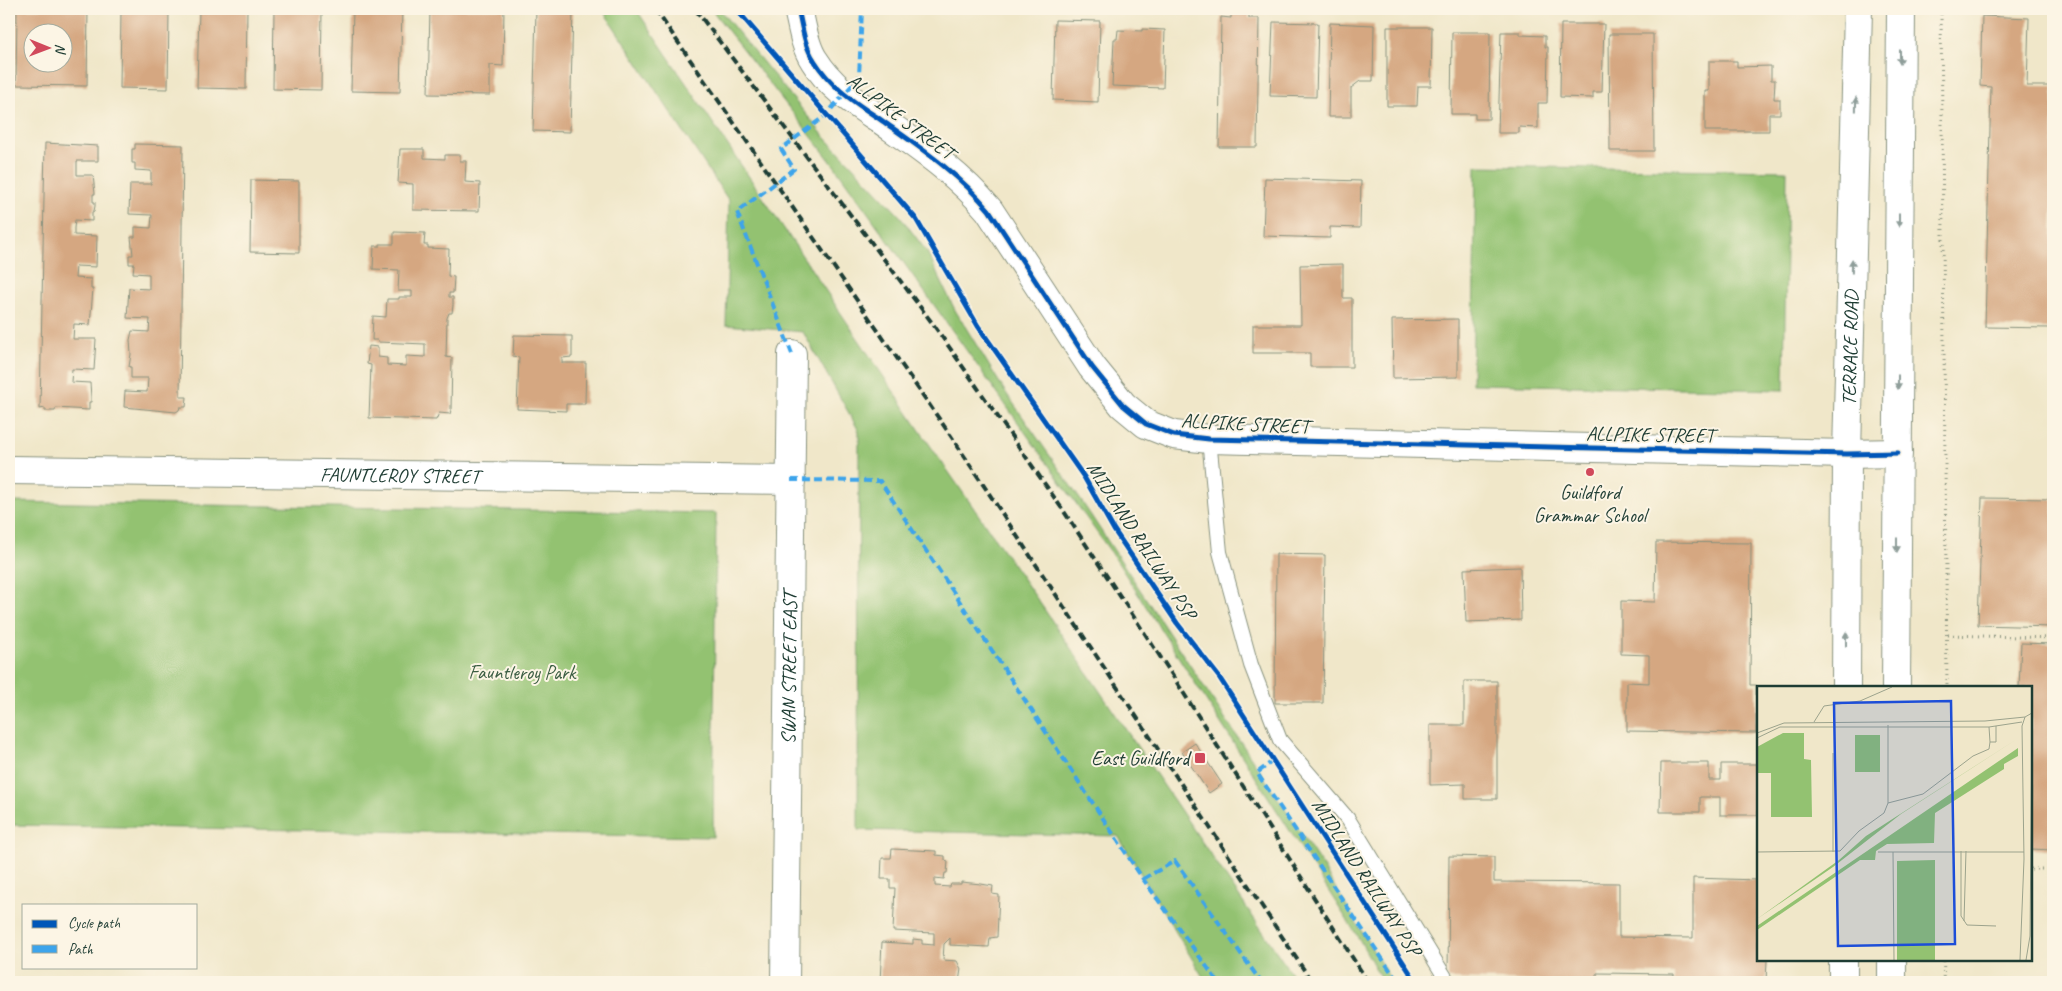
<svg xmlns="http://www.w3.org/2000/svg" width="2062" height="991" viewBox="0 0 2062 991" font-family="Caveat,sans-serif">
<rect width="100%" height="100%" fill="#fcf5e5"/>
<filter id="ink" filterUnits="userSpaceOnUse"><feTurbulence type="fractalNoise" baseFrequency=".02" numOctaves="2"/><feDisplacementMap in="SourceGraphic" scale="10" xChannelSelector="R" yChannelSelector="G"/><feConvolveMatrix kernelMatrix="1 2 1 2 8 2 1 2 1" color-interpolation-filters="sRGB"/></filter>
<filter id="wash" filterUnits="userSpaceOnUse"><feTurbulence type="fractalNoise" baseFrequency=".0096" numOctaves="4" result="noise"/><feDisplacementMap in="SourceGraphic" scale="20" xChannelSelector="R" yChannelSelector="G"/><feGaussianBlur stdDeviation="1.12" result="paint"/><feColorMatrix in="noise" values="0 0 0 0 0 0 0 0 0 0 0 0 0 0 0 0 0 1.4 0 .05"/><feComposite in="paint" operator="in"/></filter>
<g filter="url(#wash)">
<rect width="100%" height="100%" fill="#f0e7c9"/>
<!-- green -->
<path fill="#93c271" stroke="#598052" d="M602,9H636L927,441L1042,606L1297,982H1206L1118,836L858,830L859,431L803,332L726,325L729,201Z
M711,9H719L824,136L900,216L927,252L955,310L1004,390L1082,502L1318,859L1392,982H1383L1358,937L1113,555L833,164Z
M1476,166L1787,171L1784,390L1472,384Z
M9,502L716,513L713,837L9,825Z"/>
<g id="blocks">
<!-- building -->
<path fill="#d5a781" fill-rule="evenodd" d="M17,9H88L87,86L16,85ZM32,32H62V62H32Z
M121,9H169L168,89L120,88Z
M199,9H247L246,89L197,88Z
M274,9H322L321,90L273,89Z
M353,9H402L400,92L351,91Z
M430,9H504L503,66L490,65V95L428,94Z
M536,9H573L570,132L533,131Z
M1231,9H1249V18H1259L1257,147H1219L1221,17L1231,18Z
M1982,16L2029,18L2027,86H2053V198L2050,328L1985,327L1991,87L1980,86Z
M1055,20L1100,21L1098,102L1053,100Z
M1273,22L1318,23L1316,97L1270,96Z
M1330,23L1374,25L1373,81H1360L1351,88V117H1328Z
M1561,24H1604L1602,92H1593V98L1560,97Z
M1387,27H1432L1431,86H1418L1417,106H1387Z
M1142,29L1165,30L1163,88L1112,86L1114,39H1117L1118,30L1142,31Z
M1452,32H1490L1489,119H1475V114H1451Z
M1501,32H1520V35L1545,36V47H1548L1547,103H1538V128L1519,127V133H1498Z
M1609,34H1653L1654,151H1610Z
M1709,61H1737V67L1771,66V80H1775L1774,99H1780V114H1769V131H1705V91H1709Z
M45,143L98,146V161H77V175H93L95,194H93V202H95V206L94,211L92,212V221L75,220L74,228V235L97,236L96,267L76,266L75,278L91,279V289H93L90,325L74,324L73,339H96L94,370L72,369L71,382L90,383L91,397V402H89V410L56,408L55,411H45V408L40,409Z
M135,144L183,145L180,397H187L186,407H180L179,410L176,412L124,407L125,391L147,392L148,378H131V367H129L131,354L130,340L132,331L149,332L150,319L127,318L129,288L149,289V274L133,273L134,264H129V255H133L131,237H135V227L151,228L152,215L129,214L130,184H151V171L135,170V163H132V149H135Z
M400,149H424V158L445,159V155H460V161H466L465,182L480,183L479,211L413,210V184L398,183Z
M1265,178L1361,181L1360,228L1330,227V238L1263,236Z
M251,180L299,181V253L250,252Z
M394,232L425,233L424,245H428V248L449,249L448,276L454,277L453,293H449V297H453V305L452,313H449L447,318L446,357L452,358L451,410L450,414L439,413L436,420L369,418L371,365L367,364L369,346L378,347V357L387,358V365L406,366V356L425,357V344L378,342L377,340H372L373,316L386,317L387,299H399V297H412V291H398L399,270L373,269L374,246H380V244H394Z
M1343,264V298H1352V367H1310V353H1253V325H1301L1300,265Z
M1458,319V377L1393,378L1392,320Z
M514,335L572,336V357L562,358V363H586L585,404H566V411L517,409L519,357L513,356Z
M1982,498L2053,499V627L1978,625Z
M1656,542L1751,543L1750,685H1756V733L1627,731V682L1649,683V655L1621,654V601L1655,602Z
M1276,554L1325,555L1323,703H1275Z
M1520,567L1521,620L1466,622L1464,569Z
M2021,643L2053,644V850L2031,849V687H2019Z
M1464,681H1497V799H1465V784L1430,785V725H1464Z
M1195,743L1222,784L1209,793L1182,752Z
M1661,763H1709V780H1721V764H1758V815H1720V797H1700V812H1660Z
M892,849L936,851V855L945,856V860L948,861L947,873H945L944,879L935,878V886L950,887L951,884H961V882L981,884L993,886L992,894L999,895L997,937L990,938L989,947L950,945V938L944,944L943,960L957,961L961,969L959,982H880L882,942L913,944V939L922,940V944L934,945V933L893,931L895,888H890V879H881L882,858H891Z
M1449,856L1494,857V882L1619,883V937L1693,938V878L1758,880V960H1767L1766,982H1674V974L1597,973V982L1448,979Z"/>
</g>
</g>
<g filter="url(#ink)">
<use href="#blocks" fill-opacity="0" stroke="#88927e" stroke-width="1"/>
<g fill="none" stroke-linecap="round" stroke-linejoin="round">
<defs>
<path id="service" d="M1209,439L1220,552L1251,665L1280,740L1348,819L1448,982"/>
<g id="minor">
<path d="M798,9C802,25 804,45 814,60C832,89 856,103 884,122C922,149 959,174 989,210L1092,367L1123,405L1146,424L1174,435L1209,439L1847,454L1898,453"/>
<path id="s1" d="M9,470L791,480"/>
<path id="s2" d="M785,982L792,354"/>
</g>
<g id="tertiary">
<path id="s3" d="M1846,687L1847,454L1858,9"/>
<path d="M1896,687L1901,9"/>
<path d="M1843,982V960"/>
<path d="M1892,982V960"/>
</g>
</defs>
<!-- service casing -->
<use href="#service" stroke="#88927e" stroke-width="16"/>
<!-- minor casing -->
<use href="#minor" stroke="#88927e" stroke-width="30"/>
<!-- tertiary casing -->
<use href="#tertiary" stroke="#88927e" stroke-width="30"/>
<!-- path -->
<path stroke="#88927e" stroke-width="3" stroke-dasharray="1 4" stroke-linecap="butt" d="M1941,9L1947,687
M1948,635L2053,638
M2031,869H2053
M1943,982L1944,960"/>
<!-- service -->
<use href="#service" stroke="#fff" stroke-width="14"/>
<!-- minor -->
<use href="#minor" stroke="#fff" stroke-width="28"/>
<!-- tertiary -->
<use href="#tertiary" stroke="#fff" stroke-width="28"/>
<!-- rail -->
<path stroke="#1f3d34" stroke-width="4" stroke-dasharray="8 4" stroke-linecap="butt" d="M655,9L951,436L1312,982
M695,9L933,324L1063,510L1167,667L1368,982"/>
<!-- quiet -->
<path stroke="#3da4eb" stroke-width="4" stroke-dasharray="8 4" stroke-linecap="butt" d="M792,354L737,212L794,169L781,149L826,115L859,77L862,9
M791,480L880,481L1143,879L1218,982
M1274,760L1257,773L1398,982
M1143,879L1175,861L1261,982"/>
<defs>
<path id="cycleway" d="M736,9L916,219L978,326L1084,477L1114,530L1177,623L1219,677L1416,982
M798,9C802,25 804,45 814,60C832,89 856,103 884,122C922,149 959,174 989,210L1092,367L1123,405L1146,424L1174,435L1209,439L1847,454L1898,453"/>
</defs>
<!-- cycleway casing -->
<use href="#cycleway" stroke="#fcf5e5" stroke-width="8"/>
<!-- cycleway -->
<use href="#cycleway" stroke="#0057b8" stroke-width="5"/>
</g>
<!-- one-way arrows -->
<defs><path id="oneway-solid" d="M-6-.8H1V-3.2L6.5 0L1 3.2V.8H-6Z" transform="scale(1.25)"/></defs>
<g fill="#8f9e9a">
<use href="#oneway-solid" transform="translate(1900 57) rotate(90)"/>
<use href="#oneway-solid" transform="translate(1856 104) rotate(-89)"/>
<use href="#oneway-solid" transform="translate(1899 220) rotate(90)"/>
<use href="#oneway-solid" transform="translate(1852 266) rotate(-89)"/>
<use href="#oneway-solid" transform="translate(1898 382) rotate(90)"/>
<use href="#oneway-solid" transform="translate(1897 545) rotate(90)"/>
<use href="#oneway-solid" transform="translate(1846 639) rotate(-90)"/>
</g>
</g>
<!-- markers -->
<g fill="#d1495b" stroke="#fcf5e5" stroke-width="2">
<circle cx="1590" cy="472" r="5"/>
<rect x="1194" y="752" width="12" height="12" rx="2.5"/>
</g>
<g text-anchor="middle" stroke-width="4" stroke-linejoin="round" paint-order="stroke">
<!-- street labels -->
<g font-size="20" fill="#1f3d34" stroke="#fcf5e5">
<text transform="translate(901 116) rotate(37)" y="7">ALLPIKE STREET</text>
<text dy="7" stroke="none"><textPath href="#s3" startOffset="339">TERRACE ROAD</textPath></text>
<text transform="translate(1245 423) rotate(3)" y="7">ALLPIKE STREET</text>
<text transform="translate(1650 434) rotate(1)" y="7">ALLPIKE STREET</text>
<text dy="7" stroke="none"><textPath href="#s1" startOffset="391">FAUNTLEROY STREET</textPath></text>
<text transform="translate(1142 540) rotate(57)" y="7">MIDLAND RAILWAY PSP</text>
<text dy="7" stroke="none"><textPath href="#s2" startOffset="314">SWAN STREET EAST</textPath></text>
<text transform="translate(1367 877) rotate(57)" y="7">MIDLAND RAILWAY PSP</text>
</g>
<!-- poi labels -->
<g font-size="20" fill="#1f3d34" stroke="#fcf5e5">
<text x="1590" y="499">Guildford<tspan x="1590" dy="23">Grammar School</tspan></text>
<text x="1189" y="765" text-anchor="end">East Guildford</text>
</g>
<!-- park labels -->
<g font-size="20" fill="#3c5e43" stroke="#fcf5e5">
<text x="522" y="679">Fauntleroy Park</text>
</g>
</g>
<!-- overview -->
<g transform="translate(1757 686)">
<rect width="275" height="275" fill="#f0e7c9"/>
<path d="M26,47H47V73L54,74L55,131H14V87H0V61ZM98,49H123V86H98ZM260,53L144,128L76,181L0,233L82,174L109,150ZM261,62V70L247,78V83L178,127L177,157L130,158L119,165L118,174H103L0,244V240ZM178,174V274H140V175Z" fill="#93c271"/>
<path fill="none" stroke="#9ca38d" stroke-width="1" d="M57,36L67,20L103,15L135,1M232,41L233,56M0,47L27,37L228,35L268,31M0,52L23,41H232L265,36M131,117L166,108L216,70L232,63L233,56H239V40M204,165V230L210,239L239,240M0,166L83,165L102,145L127,127L131,117V39M76,166V67M121,166H267M136,166L137,274M207,235L209,165M263,274L267,173L265,40L268,31L275,27M269,274L273,250L275,41"/>
<path fill="#1d4ed8" fill-opacity="0.15" stroke="#1d4ed8" stroke-width="2.5" d="M194,15L198,258L81,260L77,17Z"/>
<rect width="275" height="275" fill="none" stroke="#1f3d34" stroke-width="2.5"/>
</g>
<!-- margin -->
<rect width="2062" height="991" fill="none" stroke="#fcf5e5" stroke-width="30"/>
<!-- legend -->
<rect x="22" y="904" width="175" height="65" fill="#fcf5e5" stroke="#a4ab9e"/>
<rect x="32" y="920" width="25" height="8" fill="#0057b8" stroke="#a4ab9e"/>
<text x="68" y="928" font-size="15" fill="#1f3d34">Cycle path</text>
<rect x="32" y="945" width="25" height="8" fill="#3da4eb" stroke="#a4ab9e"/>
<text x="68" y="954" font-size="15" fill="#1f3d34">Path</text>
<!-- north arrow -->
<g transform="translate(48 48) rotate(91)"><circle r="24" fill="#fcf5e5" stroke="#a4ab9e"/>
<path d="M0-4L9 19L0 12L-9 19Z" fill="#d1495b"/>
<text y="-8" font-size="14" font-weight="bold" text-anchor="middle" fill="#1f3d34">N</text>
</g>
</svg>
